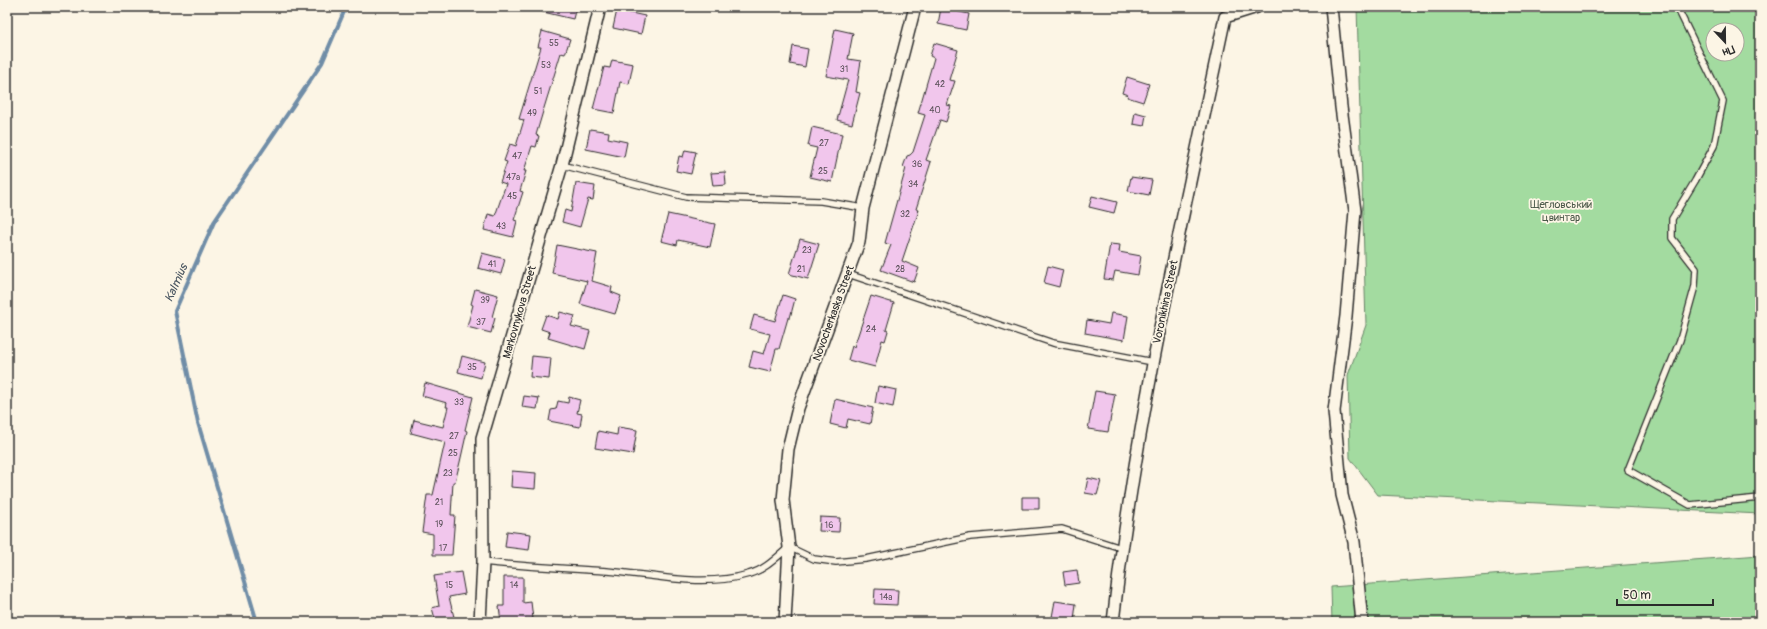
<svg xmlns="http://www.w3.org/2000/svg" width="1767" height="629" viewBox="0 0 1767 629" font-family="Pangolin,sans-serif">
<rect width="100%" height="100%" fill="#fcf5e5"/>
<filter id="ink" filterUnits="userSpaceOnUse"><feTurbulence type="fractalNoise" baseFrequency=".025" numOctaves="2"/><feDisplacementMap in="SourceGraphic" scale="8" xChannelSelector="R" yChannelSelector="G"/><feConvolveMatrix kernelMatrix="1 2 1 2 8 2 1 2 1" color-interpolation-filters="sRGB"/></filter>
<g filter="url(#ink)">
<!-- green -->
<path fill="#a3dba0" stroke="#678366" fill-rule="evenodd" d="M1357,7H1760V514L1378,495L1350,458L1348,375L1366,325ZM1713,30H1737V54H1713Z
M1760,555V622H1332L1331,587Z"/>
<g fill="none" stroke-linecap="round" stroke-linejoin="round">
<!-- stream -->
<path stroke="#6f8da7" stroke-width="4" d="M257,622L198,423L175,311L214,222L322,63L346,7"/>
</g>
<!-- building -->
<path fill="#f1c6ec" stroke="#2b2b2b" d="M540,7H576L573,19L539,11Z
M941,8L969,14L966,30L938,24Z
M617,10L645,16L641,34L613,28Z
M835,29L853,33L848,59L861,61L856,92L860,93L852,124L837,120L848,80L826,76Z
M542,31L570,39L565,54L561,53L544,108L536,135L539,136L536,147L532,146L524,171H526L520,191L523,192L514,220L517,221L513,237L484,230L488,214L495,216L506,184L500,182L507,162L504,161L510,144L516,146L524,120L519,119L541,47H538Z
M934,43L958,50L949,80L955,81L947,105L951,106L946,122L940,120L926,160L931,162L916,209L919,210L902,261L919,268L914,282L881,270L891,245L885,243L906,168L903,167L907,156L910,155L913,152L925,115L918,113L934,58L930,56Z
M793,46L808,49L805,67L790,64Z
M612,60L633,64L629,84L620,82L614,113L593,109L604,67L610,68Z
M1127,77L1149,84L1143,102L1127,97L1128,95L1122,93Z
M1135,112L1146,115L1144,126L1133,124Z
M812,127L842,134L832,182L810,177L817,148L808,146Z
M590,129L609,132L608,138L627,142L624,157L586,149Z
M685,150L696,152L691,174L676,171L679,156L683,157Z
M725,172L726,185L713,186L711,173Z
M1131,177L1152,180L1149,195L1128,191Z
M576,183L595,186L593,200L588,199L580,227L562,222L565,210L571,212Z
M1092,196L1117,202L1114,213L1089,207Z
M668,214L715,224L710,247L678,240L677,245L661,241Z
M800,239L819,244L808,279L789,274Z
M1110,244L1120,245L1119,252L1141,256L1138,275L1115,271L1113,280L1104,279Z
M557,245L597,253L592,281L612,287L611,292L621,296L615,314L580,304L587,281L552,273Z
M482,253L505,259L501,274L478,268Z
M1048,266L1063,270L1059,287L1044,283Z
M475,289L498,295L492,317L495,318L491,333L467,327L473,305L471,304Z
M783,295L795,299L790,318H788L779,349H776L770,372L749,367L753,351L764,354L770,334L750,329L754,315L775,321Z
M871,296L894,303L886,330L888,331L885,341L882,340L875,367L848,360L852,346L854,347Z
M560,312L575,316L571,326L590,331L585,349L548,338L550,332L541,329L546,315L558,319Z
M1111,313L1128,316L1124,340L1085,333L1087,320L1109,324Z
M462,356L485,362L481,378L458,372Z
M532,356L551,358L549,379L530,377Z
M425,383L473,397L465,430L467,431L460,462L455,482H453L451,515H455L452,555H433V534L422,532L427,495H433L445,442L411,433L414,420L443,427L448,407H446L447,403L422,396Z
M878,386L896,390L893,407L875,403Z
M1095,391L1115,394L1108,432L1088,429Z
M524,396L539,398L537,409L522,407Z
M569,397L580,400L577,413L582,414L580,427L549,421L551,410L556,409L558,401L568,403Z
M835,399L873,408L870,424L848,419L846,428L830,424Z
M618,427L637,430L633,454L595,448L598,431L617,435Z
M512,471L536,473L535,489L511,487Z
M1088,478L1101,481L1097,495L1085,493Z
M1022,497H1039V509H1022Z
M820,517L840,518L839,532L819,531Z
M507,531L531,534L529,550L505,547Z
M1077,570L1079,583L1065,585L1063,572Z
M461,572L465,594L449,597L454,617L436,622L432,608L439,606L434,576Z
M504,577H523V603L531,602L533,619L501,622L499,606H504Z
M875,589L898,590L897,605L874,604Z
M1055,601L1076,604L1074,620L1052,617Z"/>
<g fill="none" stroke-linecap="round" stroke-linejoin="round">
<defs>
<path id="service" d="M1677,7L1723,101L1714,146L1695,181L1672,219V238L1696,269L1695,286L1680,340L1628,470L1690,505L1760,498
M562,165L686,197L821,201L863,208
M848,274L1053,343L1153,362
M483,562C524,567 566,568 607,571C654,575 703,588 749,574C765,570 777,557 789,547L814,559L836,562L866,559L970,537L1062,529L1121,548"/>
<path id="minor" d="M1331,7L1341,107L1355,211L1346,316L1334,411L1342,495L1354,542L1362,622
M480,622L483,562L482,438L562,165L600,7
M785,622L789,547L783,500L788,449L798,408L859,242L863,208L915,7
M1113,622C1136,418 1183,217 1225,17L1257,7"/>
</defs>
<!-- service casing -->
<use href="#service" stroke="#2b2b2b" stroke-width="8"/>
<!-- minor casing -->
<use href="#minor" stroke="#2b2b2b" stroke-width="14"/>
<!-- service -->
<use href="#service" stroke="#fcf5e5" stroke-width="5.5"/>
<!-- minor -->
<use href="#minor" stroke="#fcf5e5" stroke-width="11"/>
</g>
</g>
<g text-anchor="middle" stroke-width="3.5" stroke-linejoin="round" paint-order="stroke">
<!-- number labels -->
<g font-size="9" fill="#5c525b">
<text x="554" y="46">55</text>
<text x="546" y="68">53</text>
<text x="844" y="72">31</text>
<text x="940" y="87">42</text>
<text x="538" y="94">51</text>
<text x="935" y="113">40</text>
<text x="532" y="116">49</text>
<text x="824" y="146">27</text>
<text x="517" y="159">47</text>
<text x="917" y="167">36</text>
<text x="823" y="174">25</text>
<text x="513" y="180">47а</text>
<text x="913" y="187">34</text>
<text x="512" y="199">45</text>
<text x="905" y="217">32</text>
<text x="501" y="229">43</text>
<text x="807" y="253">23</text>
<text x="492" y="267">41</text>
<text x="801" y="272">21</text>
<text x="900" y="272">28</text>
<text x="485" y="303">39</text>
<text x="481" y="325">37</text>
<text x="871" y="332">24</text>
<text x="472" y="370">35</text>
<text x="459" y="405">33</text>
<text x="454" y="439">27</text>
<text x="453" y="456">25</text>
<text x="448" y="476">23</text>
<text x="439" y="505">21</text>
<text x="439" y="527">19</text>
<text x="829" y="528">16</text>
<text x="443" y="551">17</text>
<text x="449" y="588">15</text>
<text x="514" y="588">14</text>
<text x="886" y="600">14а</text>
</g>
<!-- park labels -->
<g font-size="11" fill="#495748" stroke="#fcf5e5">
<text x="1561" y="208">Щегловський<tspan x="1561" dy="13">цвинтар</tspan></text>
</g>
<!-- street labels -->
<g font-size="11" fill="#2b2b2b" stroke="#fcf5e5">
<text transform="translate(1165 302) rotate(-78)" y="4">Voronikhina Street</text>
<text transform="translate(519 312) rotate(-74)" y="4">Markovnykova Street</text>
<text transform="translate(833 313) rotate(-70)" y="4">Novocherkaska Street</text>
</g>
<!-- water labels -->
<g font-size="12" font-style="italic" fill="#48545f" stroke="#fcf5e5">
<text transform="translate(176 283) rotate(-66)" y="4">Kalmius</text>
</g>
</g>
<!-- margin -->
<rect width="1767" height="629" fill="none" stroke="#fcf5e5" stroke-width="24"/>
<rect x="12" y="12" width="1743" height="605" fill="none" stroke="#2b2b2b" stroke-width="1.5" filter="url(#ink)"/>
<!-- north arrow -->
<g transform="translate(1725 42) rotate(158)"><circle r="19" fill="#fcf5e5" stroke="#a8a49b"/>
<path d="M0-3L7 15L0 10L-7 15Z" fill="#2b2b2b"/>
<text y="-6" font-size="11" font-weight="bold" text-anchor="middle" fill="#2b2b2b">Пн</text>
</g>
<!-- scale -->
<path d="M1617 599v6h96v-6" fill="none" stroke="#2b2b2b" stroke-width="2"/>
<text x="1623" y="599" font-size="12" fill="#2b2b2b" stroke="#fcf5e5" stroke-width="3" paint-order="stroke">50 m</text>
</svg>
